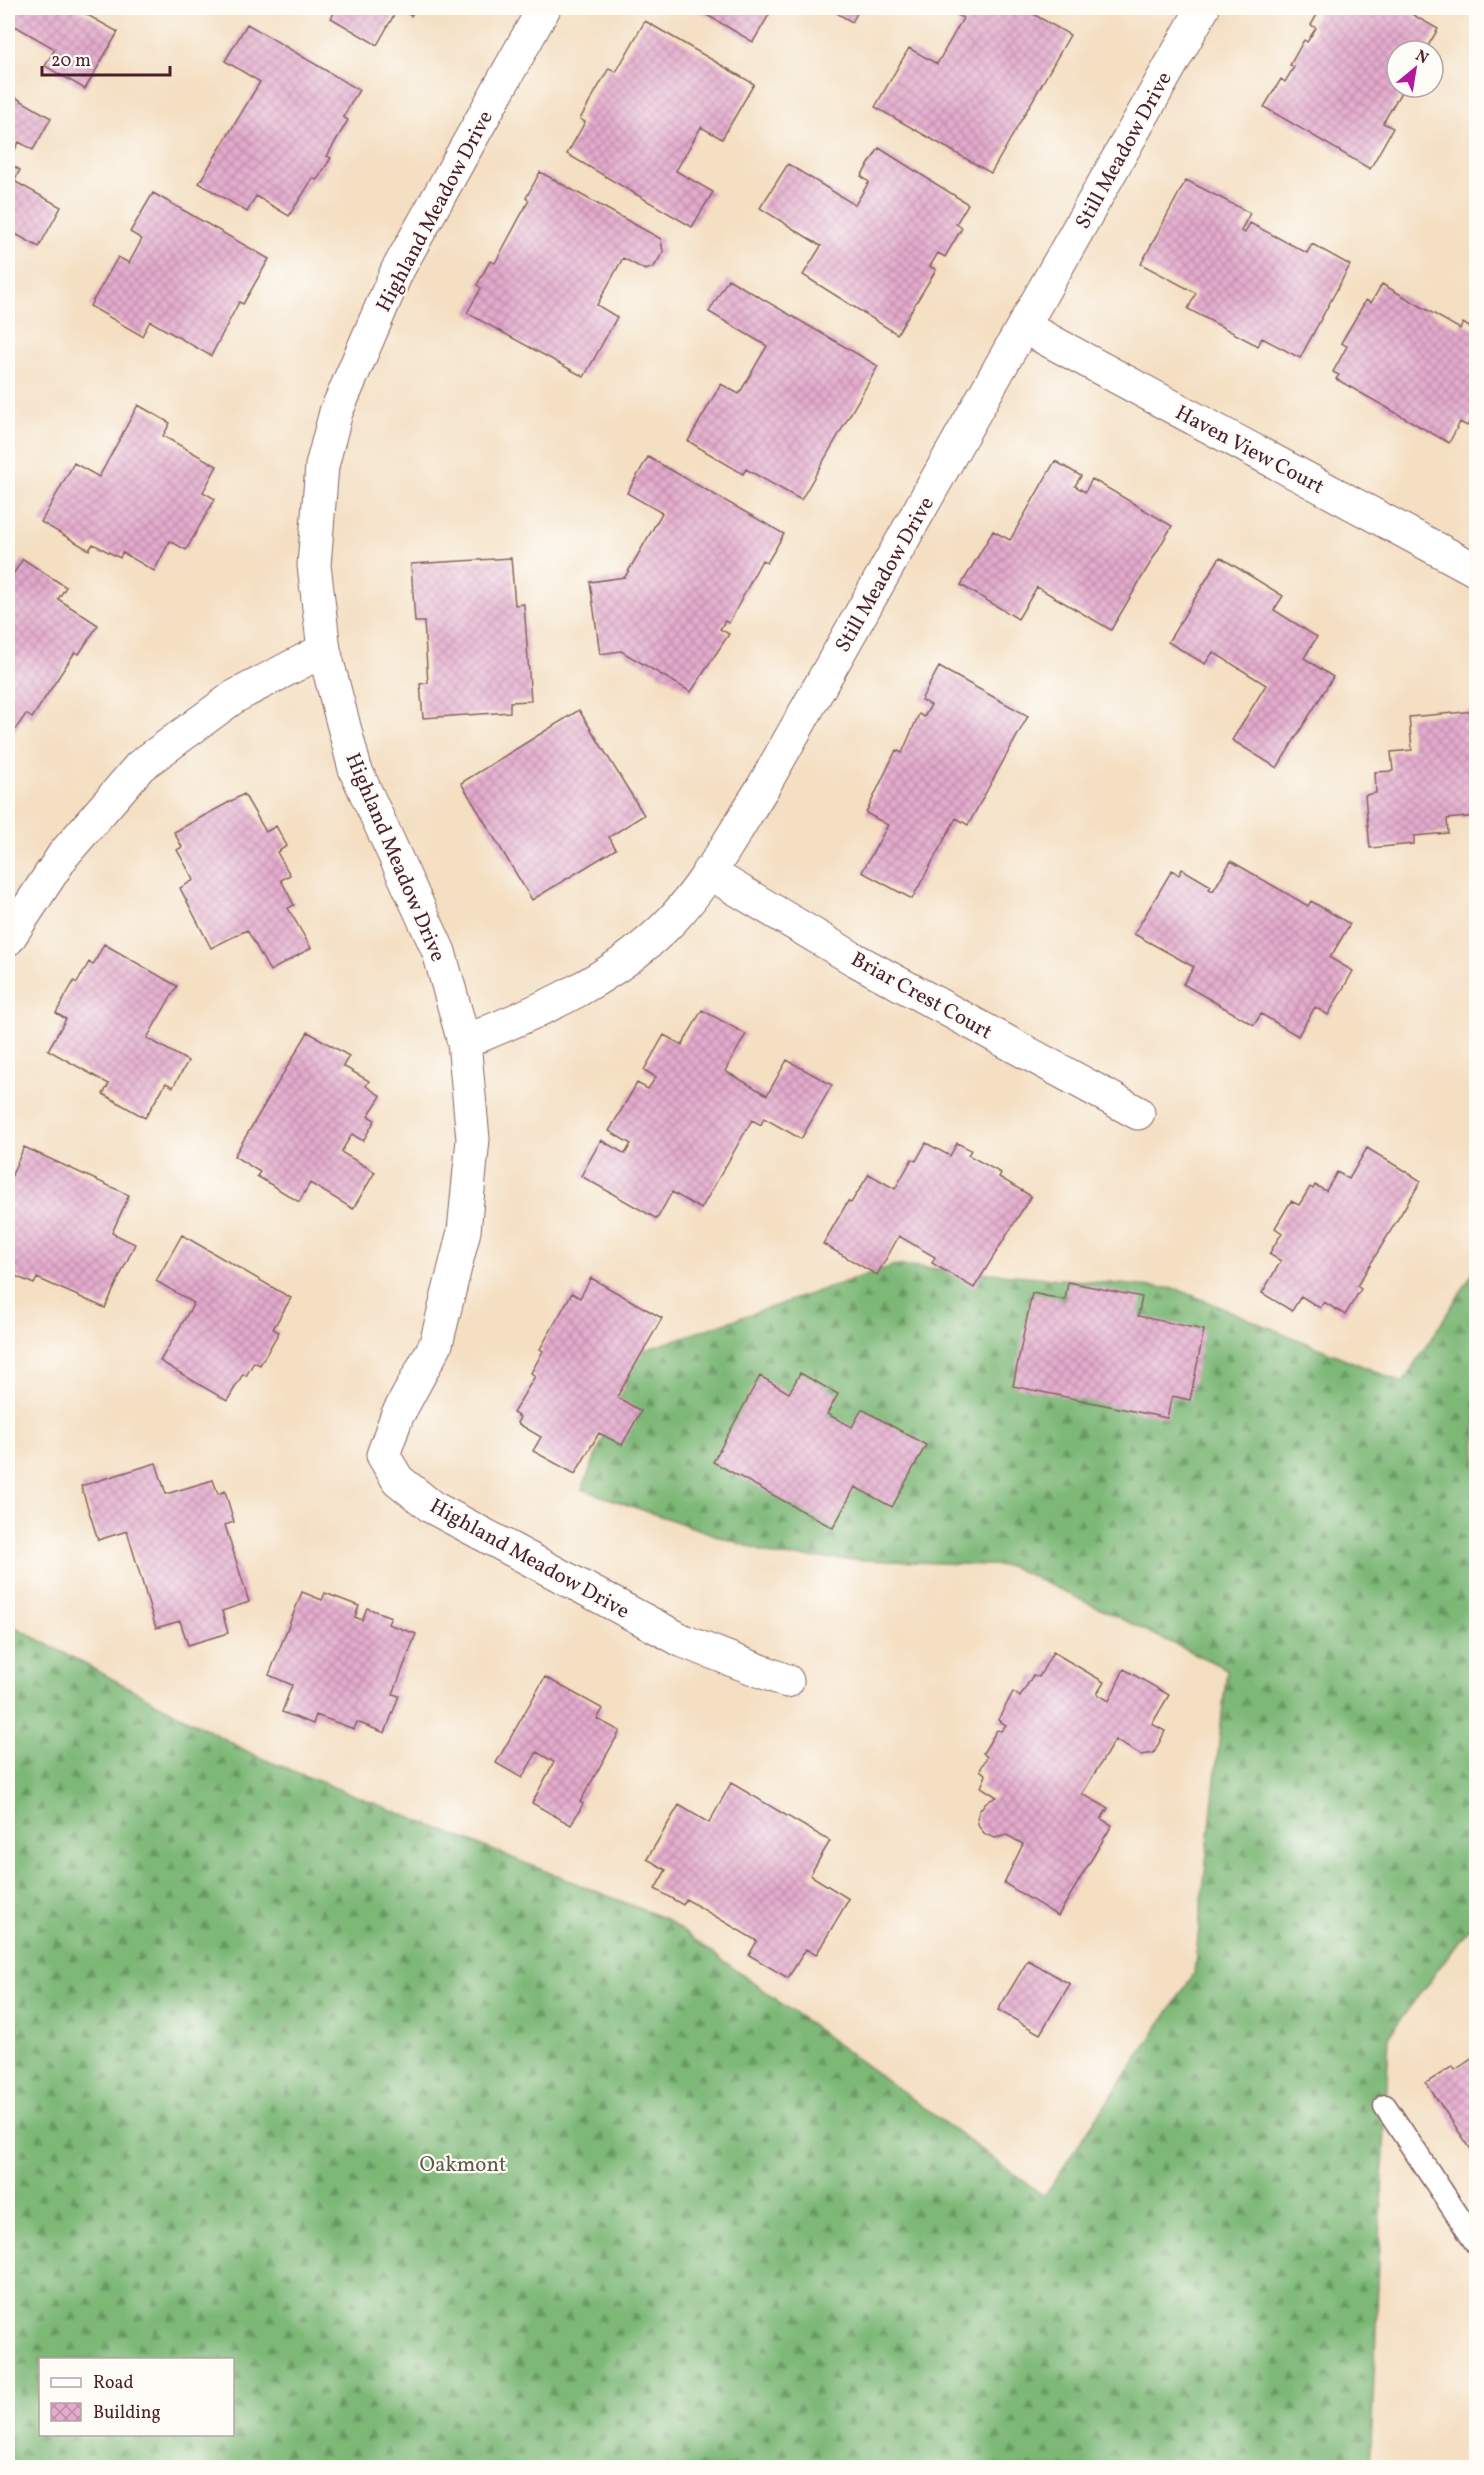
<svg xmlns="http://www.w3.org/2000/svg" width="1484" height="2475" viewBox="0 0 1484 2475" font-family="Vollkorn,serif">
<defs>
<pattern id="forest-firs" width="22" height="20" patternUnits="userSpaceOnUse" patternTransform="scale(1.5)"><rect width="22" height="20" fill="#7db877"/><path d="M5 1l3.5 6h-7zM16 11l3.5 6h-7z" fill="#689562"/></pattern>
<pattern id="building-cross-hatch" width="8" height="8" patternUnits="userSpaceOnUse" patternTransform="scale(1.5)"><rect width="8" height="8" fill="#e4abcd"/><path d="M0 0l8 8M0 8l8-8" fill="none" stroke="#bb8ba7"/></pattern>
</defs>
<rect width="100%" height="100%" fill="#fdfcf7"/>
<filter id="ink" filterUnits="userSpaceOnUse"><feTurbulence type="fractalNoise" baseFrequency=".0167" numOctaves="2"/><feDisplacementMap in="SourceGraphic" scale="12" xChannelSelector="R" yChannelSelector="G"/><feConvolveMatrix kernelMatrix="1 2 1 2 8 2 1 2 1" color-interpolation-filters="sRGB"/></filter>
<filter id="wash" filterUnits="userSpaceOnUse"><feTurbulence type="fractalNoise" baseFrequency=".008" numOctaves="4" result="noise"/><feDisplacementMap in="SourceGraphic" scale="24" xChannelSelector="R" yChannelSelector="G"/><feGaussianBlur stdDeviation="1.35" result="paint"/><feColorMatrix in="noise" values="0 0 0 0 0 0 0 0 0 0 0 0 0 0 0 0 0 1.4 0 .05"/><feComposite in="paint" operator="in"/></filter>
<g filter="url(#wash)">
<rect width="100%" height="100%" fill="#f4dfc2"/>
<!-- forest -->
<path fill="url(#forest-firs)" stroke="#646c51" stroke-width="1.5" fill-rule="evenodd" d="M895,1265L1177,1289L1403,1383L1476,1268V1918L1389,2035L1370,2467H8V1623L258,1757L666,1919L1044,2196L1194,1974L1227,1669L1010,1566L776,1556L582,1489L639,1352ZM40,2360H232V2434H40Z"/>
<g id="blocks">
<!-- building -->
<path fill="url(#building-cross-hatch)" d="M8,8H75L118,32L85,89L45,66L55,49L8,22Z
M337,8H416L411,16L398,8L377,45L331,18Z
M695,8H766L770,13L753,42Z
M828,8H860L852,22Z
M943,8H1023L1070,35L991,173L875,107L909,48L937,64L963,18Z
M1321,8H1401L1438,29L1425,51H1397V87H1404L1383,123L1393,128L1370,169L1264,107L1281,79L1285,82L1294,67L1290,65L1304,40L1307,42L1316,28L1311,25Z
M645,21L754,84L722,139L701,127L676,171L713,192L692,227L567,154L585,122L580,119L609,68L616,72Z
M247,24L359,90L343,117L348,120L327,156L331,158L317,180L313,178L289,216L256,196L247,212L199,183L260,82L225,61Z
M8,93L51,118L33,150L19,142L8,163L20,170L14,181L61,207L39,247L8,230Z
M879,148L968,204L956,224L962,228L945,257L938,253L930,266L936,270L897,334L803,275L821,246L760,208L788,164L855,205L869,182L861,176Z
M540,172L661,239L663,252L654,267L645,270L623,258L597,305L617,317L584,377L467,313L481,288L477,285L490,261L495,263L529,200L526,198Z
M1186,180L1250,213L1241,231L1245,233L1250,223L1307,253L1312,244L1350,265L1300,358L1262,338L1258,346L1188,309L1196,293L1141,264Z
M153,193L269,259L243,304L239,302L211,356L150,321L142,336L90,306L118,257L129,263L142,239L130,232Z
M728,279L878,366L801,500L746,469L743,474L688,441L721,384L739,394L767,346L709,312Z
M1382,284L1460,329L1463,323L1476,331V409L1467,426L1460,422L1449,443L1336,379L1339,375L1333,372L1347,346L1341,343L1366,300L1371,303Z
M138,405L170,423L163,436L217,466L203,492L215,499L186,550L170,541L154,571L122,552L120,558L93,544L89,550L41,522L74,463L99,477Z
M648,457L784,534L767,563L762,560L729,623L725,621L720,629L729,634L691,692L621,651L600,654L590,582L625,577L662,513L627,493Z
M1055,461L1081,476L1075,486L1085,492L1092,479L1172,526L1111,630L1037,587L1018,619L961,585L993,531L1010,540Z
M1220,557L1283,596L1274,610L1317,637L1304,658L1333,677L1277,768L1232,740L1266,685L1213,652L1205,664L1168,642Z
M511,558L515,605L524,604L531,701L510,702V712L423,718L420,684L428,683L424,622H415L411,564Z
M23,559L66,587L58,599L98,625L79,654L75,652L32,718L26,714L11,736L8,734V582Z
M939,667L1028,716L968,825L956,818L912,899L862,872L888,825L866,813L896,750L902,753L919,714L924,717L931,705L921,700Z
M579,710L644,815L609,837L616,849L532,900L461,783Z
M1476,711V816L1447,819L1448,833L1414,836V844L1370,848L1365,795L1376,793L1375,772L1393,771L1391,752L1412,750L1409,717Z
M244,794L266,832L276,826L287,846L277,852L290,875L281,880L294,905L288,908L311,948L270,971L247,930L211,948L180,888L194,880L177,850L182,847L174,832Z
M1231,861L1308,906L1311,901L1350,924L1330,958L1353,971L1328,1015L1315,1007L1298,1036L1261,1014L1254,1025L1183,984L1194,967L1134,934L1172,870L1179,875L1182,869L1211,886L1209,889L1213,891Z
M104,944L177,986L147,1038L188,1061L173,1087L166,1083L145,1118L103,1094L109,1084L48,1050L66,1019L56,1013L74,981L77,983L89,962L93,965Z
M702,1010L746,1034L725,1071L767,1095L787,1060L832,1085L801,1139L764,1118L761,1125L752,1120L701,1209L672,1192L657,1219L581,1176L601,1140L625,1154L631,1144L609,1131L637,1083L648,1089L656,1077L644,1070L664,1035L682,1045Z
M308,1032L349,1056L343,1066L369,1081L366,1086L381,1096L368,1116L375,1120L363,1141L352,1134L341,1152L375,1172L353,1209L310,1183L299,1202L257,1176L260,1172L234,1156Z
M926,1143L950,1156L957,1143L971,1150L968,1155L1001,1173L999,1177L1031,1196L974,1288L932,1263L935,1257L899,1236L877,1275L823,1244L848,1201L851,1203L869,1174L895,1189L912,1159L916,1161Z
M24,1147L129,1195L112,1233L135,1244L105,1308L37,1278L34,1284L8,1273V1212L12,1202L8,1201V1184Z
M1367,1148L1421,1181L1357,1286L1361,1289L1345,1315L1324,1302L1320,1308L1301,1296L1292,1311L1262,1293L1281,1261L1269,1254L1282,1233L1275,1228L1291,1201L1299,1205L1310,1187L1313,1189L1315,1185L1326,1191L1337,1172L1349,1179Z
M182,1235L291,1298L273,1329L279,1332L260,1365L254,1362L246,1376L243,1374L227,1401L160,1361L194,1303L156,1281Z
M591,1278L662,1318L617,1397L641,1411L622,1445L599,1433L575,1474L533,1451L541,1437L517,1423L520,1417L513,1413L535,1376L531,1373L543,1351L540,1349L572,1293L580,1298Z
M1068,1282L1142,1297L1138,1316L1204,1330L1190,1400L1172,1396L1167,1418L1013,1386L1032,1293L1065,1300Z
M800,1373L838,1394L827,1414L852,1427L862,1409L926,1445L892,1507L855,1487L833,1528L713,1462L760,1376L789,1393Z
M156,1463L166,1494L213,1480L218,1494L225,1491L234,1522L225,1525L249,1602L222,1611L228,1633L188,1645L180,1621L156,1628L127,1531L98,1540L81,1486Z
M302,1592L322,1600L325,1593L359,1606L355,1617L362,1620L367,1608L391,1617L388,1624L416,1634L393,1694L399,1696L385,1733L357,1722L354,1729L316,1715L313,1724L282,1712L292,1685L269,1675Z
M1053,1652L1104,1682L1097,1694L1109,1701L1124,1669L1169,1695L1152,1724L1165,1731L1154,1753L1141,1755L1115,1740L1082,1794L1108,1808L1101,1819L1112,1825L1058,1916L1004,1883L1023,1844L1007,1835L995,1838L985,1834L979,1827L977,1819L979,1811L986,1802L997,1797L981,1787L986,1775L980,1770L987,1757L983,1753L997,1730L1001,1731L1006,1725L998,1720L1013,1692L1020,1697L1033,1675L1039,1677Z
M545,1677L603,1709L597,1719L620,1731L580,1802L583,1804L571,1825L532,1803L554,1762L537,1752L522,1778L496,1763Z
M731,1783L830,1841L810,1875L849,1899L816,1955L806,1949L788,1978L749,1955L757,1941L686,1899L683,1905L655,1889L666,1870L647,1859L679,1805L709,1823Z
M1028,1960L1070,1984L1040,2034L998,2010Z
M1476,2056V2157L1426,2083L1453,2066L1455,2070Z"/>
</g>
</g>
<g filter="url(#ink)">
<use href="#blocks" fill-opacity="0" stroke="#866260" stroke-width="1.5"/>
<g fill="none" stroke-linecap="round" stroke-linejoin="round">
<defs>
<path id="service" d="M1385,2106L1476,2243"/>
<path id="minor" d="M544,8L397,271L336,412L322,466L314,565L324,650L355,769L439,952L464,1042L473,1139L464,1231L436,1344L397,1416L383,1455L398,1480L432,1507L683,1641L787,1681
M1024,327L1476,570
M708,872L854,959L1138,1113
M8,939L64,854L140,766L234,697L324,650
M464,1042C538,1012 616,979 672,920C708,882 735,831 763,787L1203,8"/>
</defs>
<!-- service casing -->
<use href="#service" stroke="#866260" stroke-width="25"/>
<!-- minor casing -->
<use href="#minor" stroke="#866260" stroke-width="35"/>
<!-- service -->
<use href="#service" stroke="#fff" stroke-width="22"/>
<!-- minor -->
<use href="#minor" stroke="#fff" stroke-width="33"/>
</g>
</g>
<g text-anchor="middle" stroke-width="4.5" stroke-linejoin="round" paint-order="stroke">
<!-- street labels -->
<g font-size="21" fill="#4a1f2b" stroke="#fdfcf7">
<text transform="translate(1123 150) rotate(-61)" y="7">Still Meadow Drive</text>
<text transform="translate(434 211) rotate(-62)" y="7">Highland Meadow Drive</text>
<text transform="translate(1250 449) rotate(28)" y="7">Haven View Court</text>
<text transform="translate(884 574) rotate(-60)" y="7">Still Meadow Drive</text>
<text transform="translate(396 857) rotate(67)" y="7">Highland Meadow Drive</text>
<text transform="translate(922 995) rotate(29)" y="7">Briar Crest Court</text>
<text transform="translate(530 1558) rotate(29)" y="7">Highland Meadow Drive</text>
</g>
<!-- park labels -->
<g font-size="21" fill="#635648" stroke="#fdfcf7">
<text x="463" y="2171">Oakmont</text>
</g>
</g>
<!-- margin -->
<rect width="1484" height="2475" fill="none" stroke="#fdfcf7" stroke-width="30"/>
<!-- legend -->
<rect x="39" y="2358" width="195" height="78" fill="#fdfcf7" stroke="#b5a4a5" stroke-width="1.5"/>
<rect x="51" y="2378" width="30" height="9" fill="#ffffff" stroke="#b5a4a5" stroke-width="1.5"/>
<text x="93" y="2388" font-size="18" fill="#4a1f2b">Road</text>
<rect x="51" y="2403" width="30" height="18" fill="url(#building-cross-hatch)" stroke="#b5a4a5" stroke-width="1.5"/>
<text x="93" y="2418" font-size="18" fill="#4a1f2b">Building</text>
<!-- north arrow -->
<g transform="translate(1415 69) rotate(30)"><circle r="28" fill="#fdfcf7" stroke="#b5a4a5" stroke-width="1.5"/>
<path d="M0-4.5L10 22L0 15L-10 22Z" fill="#b5179e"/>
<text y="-9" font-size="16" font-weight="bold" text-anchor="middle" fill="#4a1f2b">N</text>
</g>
<!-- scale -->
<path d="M42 66v9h128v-9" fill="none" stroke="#4a1f2b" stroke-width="3"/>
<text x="51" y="66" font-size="18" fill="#4a1f2b" stroke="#fdfcf7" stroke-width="4.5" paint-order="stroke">20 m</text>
</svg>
